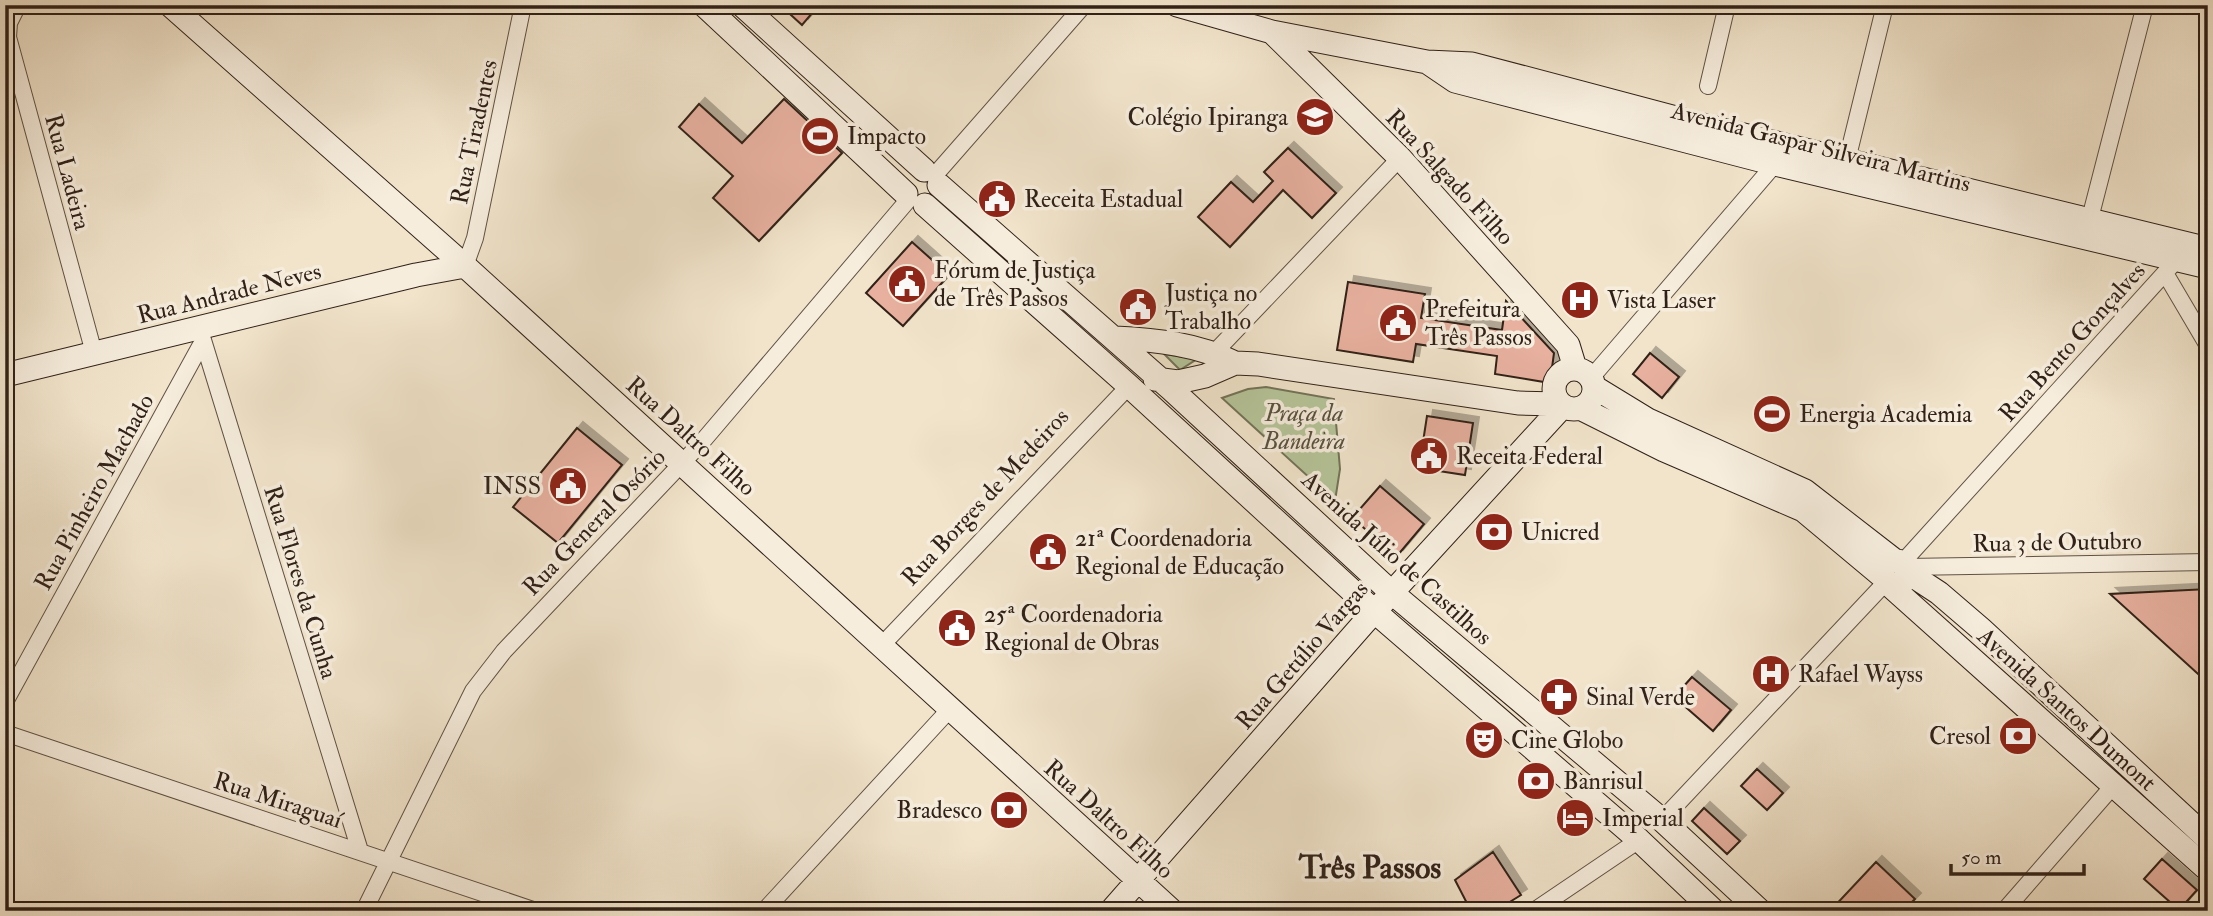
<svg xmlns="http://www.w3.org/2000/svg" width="2213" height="916" viewBox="0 0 2213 916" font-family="'IM FELL Double Pica',serif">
<defs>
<filter id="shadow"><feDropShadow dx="6" dy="-6" stdDeviation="0" flood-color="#0004"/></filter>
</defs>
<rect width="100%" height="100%" fill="#f1e4cb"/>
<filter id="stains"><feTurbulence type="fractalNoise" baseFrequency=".00286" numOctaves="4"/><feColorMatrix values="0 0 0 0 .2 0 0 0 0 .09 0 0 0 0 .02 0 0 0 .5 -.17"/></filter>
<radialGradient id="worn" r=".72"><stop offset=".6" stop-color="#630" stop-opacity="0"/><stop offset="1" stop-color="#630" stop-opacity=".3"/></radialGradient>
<!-- green -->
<path fill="#b6c59a" stroke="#737359" stroke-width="2" d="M1164,354L1197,359L1180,370Z
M1266,387L1334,399L1340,469L1335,501L1222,398L1248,389Z"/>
<!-- building -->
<path fill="#e7b09f" stroke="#302118" stroke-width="2" filter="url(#shadow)" d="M780,5H819L802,25Z
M784,99L842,153L759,241L713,198L733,176L679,127L699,104L742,143Z
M1288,148L1336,193L1312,218L1283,190L1230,247L1198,217L1231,182L1253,202L1273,181L1264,172Z
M912,242L949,275L903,326L866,293Z
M1348,282L1425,294L1421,318L1502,330L1506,301L1554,353L1550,383L1495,374L1497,356L1416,344L1413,362L1337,350Z
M1650,353L1679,377L1662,398L1633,374Z
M1427,416L1473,423L1465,475L1419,468Z
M577,428L622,465L558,543L513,507Z
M1380,486L1424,524L1397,556L1352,518Z
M2208,589V683L2110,594Z
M1692,677L1731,710L1713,731L1674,697Z
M1757,769L1783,793L1767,810L1741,786Z
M1704,808L1740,841L1727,854L1692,821Z
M1493,852L1521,895L1495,911H1471L1455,880Z
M2162,859L2197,890L2179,910L2144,879Z
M1876,862L1915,899L1903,911H1830Z"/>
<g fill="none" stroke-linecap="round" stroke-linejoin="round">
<defs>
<path id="street" d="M18,5L9,23L8,37L94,353
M1708,86L1727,5
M1847,160L1885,5
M935,175L1084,5
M2087,230L2145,5
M465,266L475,238L523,5
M2165,273L2208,346
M199,327L360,851
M1214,353L1400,158
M1591,378L1775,164
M1902,563L2182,254
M1906,567L2208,562
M881,646L1129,386
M5,702L203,341
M5,733L536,911
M1662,820L1886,582
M364,911L473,691L504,651L702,442L909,199
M764,911L950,709
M1534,911L1639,840
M2004,911L2113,786"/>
<path id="secondary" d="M170,5L465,266L1172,911
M704,5L906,194
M742,5L924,170
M1177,5L1272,32L1427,62L1472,64L1699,124L2208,249
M1272,32L1400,158L1568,345L1575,368
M1427,62L1455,81L1775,164L2208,267
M939,185L1170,388L1391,592L1662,820L1760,911
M925,205L1129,386L1374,611L1639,840L1714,911
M1115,338C1157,340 1197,344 1235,363
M1554 389a20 20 0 1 1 40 0a20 20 0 1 1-40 0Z
M5,375L416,275L465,266
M1155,379L1178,382L1205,376L1235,363L1258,364L1518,403L1560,404
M1594,387L1648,420L1805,491L1894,560
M1580,408L1664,450L1803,510L1882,576
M1907,572L1939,593L1981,629L2208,839
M1892,585L1902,583L1907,576L1904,564C1889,554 1876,567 1886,582L2208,870
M1111,911L1364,623L1563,406"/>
</defs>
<!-- street casing -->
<use href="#street" stroke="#605245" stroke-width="18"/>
<!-- secondary casing -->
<use href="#secondary" stroke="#302118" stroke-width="25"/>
<!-- street -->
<use href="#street" stroke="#f6eddd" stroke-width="16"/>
<!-- secondary -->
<use href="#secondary" stroke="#f6eddd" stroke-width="23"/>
</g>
<!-- icons -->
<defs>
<symbol id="school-disc" viewBox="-11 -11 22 22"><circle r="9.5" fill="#8f2418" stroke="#f6eddd"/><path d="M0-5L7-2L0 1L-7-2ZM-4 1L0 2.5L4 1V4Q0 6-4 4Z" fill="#fff"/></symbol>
<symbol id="stadium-disc" viewBox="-11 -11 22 22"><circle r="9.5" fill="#8f2418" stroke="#f6eddd"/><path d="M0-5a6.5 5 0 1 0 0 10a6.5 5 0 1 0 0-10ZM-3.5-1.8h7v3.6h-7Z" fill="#fff"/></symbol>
<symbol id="civic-disc" viewBox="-11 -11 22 22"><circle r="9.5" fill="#8f2418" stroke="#f6eddd"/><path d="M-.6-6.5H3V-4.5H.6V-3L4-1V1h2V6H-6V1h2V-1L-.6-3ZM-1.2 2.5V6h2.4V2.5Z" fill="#fff"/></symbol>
<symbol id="hospital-disc" viewBox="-11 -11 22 22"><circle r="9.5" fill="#8f2418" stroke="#f6eddd"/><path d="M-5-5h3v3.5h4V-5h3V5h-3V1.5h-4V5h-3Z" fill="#fff"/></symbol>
<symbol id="bank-disc" viewBox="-11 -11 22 22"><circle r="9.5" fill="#8f2418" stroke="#f6eddd"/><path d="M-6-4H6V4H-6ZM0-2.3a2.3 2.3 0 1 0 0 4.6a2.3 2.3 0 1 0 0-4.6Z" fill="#fff"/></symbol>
<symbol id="pharmacy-disc" viewBox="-11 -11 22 22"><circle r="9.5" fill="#8f2418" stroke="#f6eddd"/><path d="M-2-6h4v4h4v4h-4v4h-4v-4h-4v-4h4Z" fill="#fff"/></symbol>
<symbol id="theatre-disc" viewBox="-11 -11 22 22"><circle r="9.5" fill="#8f2418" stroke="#f6eddd"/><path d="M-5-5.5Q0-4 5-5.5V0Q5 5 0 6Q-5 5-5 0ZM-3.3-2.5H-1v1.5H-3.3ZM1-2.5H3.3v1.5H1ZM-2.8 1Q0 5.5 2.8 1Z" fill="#fff"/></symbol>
<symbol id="hotel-disc" viewBox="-11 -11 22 22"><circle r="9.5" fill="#8f2418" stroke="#f6eddd"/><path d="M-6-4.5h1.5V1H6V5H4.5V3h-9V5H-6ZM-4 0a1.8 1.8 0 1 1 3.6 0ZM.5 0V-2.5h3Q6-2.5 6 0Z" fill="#fff"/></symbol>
</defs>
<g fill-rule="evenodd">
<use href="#school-disc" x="1293" y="95" width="44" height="44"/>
<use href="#stadium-disc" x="798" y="114" width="44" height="44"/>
<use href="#civic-disc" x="975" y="177" width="44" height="44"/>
<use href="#civic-disc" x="885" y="262" width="44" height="44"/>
<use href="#hospital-disc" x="1558" y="278" width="44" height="44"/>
<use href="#civic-disc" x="1116" y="285" width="44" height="44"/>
<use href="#civic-disc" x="1376" y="301" width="44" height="44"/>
<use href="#stadium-disc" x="1750" y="392" width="44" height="44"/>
<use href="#civic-disc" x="1407" y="434" width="44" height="44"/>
<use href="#civic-disc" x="546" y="464" width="44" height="44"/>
<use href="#bank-disc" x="1472" y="510" width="44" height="44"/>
<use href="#civic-disc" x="1026" y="530" width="44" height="44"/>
<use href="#civic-disc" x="935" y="606" width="44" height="44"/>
<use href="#hospital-disc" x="1749" y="652" width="44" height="44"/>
<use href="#pharmacy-disc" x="1537" y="675" width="44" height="44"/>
<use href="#bank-disc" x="1996" y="714" width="44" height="44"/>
<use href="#theatre-disc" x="1462" y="718" width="44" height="44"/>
<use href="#bank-disc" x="1514" y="759" width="44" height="44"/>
<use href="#bank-disc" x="987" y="788" width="44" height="44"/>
<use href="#hotel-disc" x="1553" y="796" width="44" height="44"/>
</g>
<g text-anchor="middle" stroke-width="7" stroke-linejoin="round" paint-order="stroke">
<!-- poi labels -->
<g font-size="24" fill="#302118" stroke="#f6eddd" text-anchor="start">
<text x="1288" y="125" text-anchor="end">Colégio Ipiranga</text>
<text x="847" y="144">Impacto</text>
<text x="1024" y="207">Receita Estadual</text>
<text x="934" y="278">Fórum de Justiça<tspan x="934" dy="28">de Três Passos</tspan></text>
<text x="1165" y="301">Justiça no<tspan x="1165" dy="28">Trabalho</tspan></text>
<text x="1607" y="308">Vista Laser</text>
<text x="1425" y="317">Prefeitura<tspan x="1425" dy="28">Três Passos</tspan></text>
<text x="1799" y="422">Energia Academia</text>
<text x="1456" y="464">Receita Federal</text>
<text x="541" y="494" text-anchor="end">INSS</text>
<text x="1521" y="540">Unicred</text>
<text x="1075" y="546">21ª Coordenadoria<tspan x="1075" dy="28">Regional de Educação</tspan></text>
<text x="984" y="622">25ª Coordenadoria<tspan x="984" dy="28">Regional de Obras</tspan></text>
<text x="1798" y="682">Rafael Wayss</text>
<text x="1586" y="705">Sinal Verde</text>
<text x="1991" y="744" text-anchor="end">Cresol</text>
<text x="1511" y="748">Cine Globo</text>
<text x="1563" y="789">Banrisul</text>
<text x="982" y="818" text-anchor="end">Bradesco</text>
<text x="1602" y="826">Imperial</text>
</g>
<!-- street labels -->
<g font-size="24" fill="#302118" stroke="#f6eddd">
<text transform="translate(474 132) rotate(-78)" y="8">Rua Tiradentes</text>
<text transform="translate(1821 147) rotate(14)" y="8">Avenida Gaspar Silveira Martins</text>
<text transform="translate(68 172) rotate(75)" y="8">Rua Ladeira</text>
<text transform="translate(1450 177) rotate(47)" y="8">Rua Salgado Filho</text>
<text transform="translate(229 293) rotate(-14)" y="8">Rua Andrade Neves</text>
<text transform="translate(2072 342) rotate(-48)" y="8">Rua Bento Gonçalves</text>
<text transform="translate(691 436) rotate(42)" y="8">Rua Daltro Filho</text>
<text transform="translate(94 492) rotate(-61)" y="8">Rua Pinheiro Machado</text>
<text transform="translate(985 497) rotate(-47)" y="8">Rua Borges de Medeiros</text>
<text transform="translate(594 522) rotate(-46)" y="8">Rua General Osório</text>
<text transform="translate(2057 542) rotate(-1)" y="8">Rua 3 de Outubro</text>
<text transform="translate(1397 558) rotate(42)" y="8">Avenida Júlio de Castilhos</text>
<text transform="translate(301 582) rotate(73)" y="8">Rua Flores da Cunha</text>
<text transform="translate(1302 655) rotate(-49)" y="8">Rua Getúlio Vargas</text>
<text transform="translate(2067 709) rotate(42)" y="8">Avenida Santos Dumont</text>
<text transform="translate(278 800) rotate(18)" y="8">Rua Miraguaí</text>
<text transform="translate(1109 819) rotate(42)" y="8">Rua Daltro Filho</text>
</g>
<!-- park labels -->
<g font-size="24" font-style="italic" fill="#58523f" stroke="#f6eddd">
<text x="1304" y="421">Praça da<tspan x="1304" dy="28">Bandeira</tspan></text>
</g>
<!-- district labels -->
<g font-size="32" font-weight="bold" fill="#302118" stroke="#f6eddd">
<text x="1370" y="878">Três Passos</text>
</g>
</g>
<!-- margin -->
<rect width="2213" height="916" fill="none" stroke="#f1e4cb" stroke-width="28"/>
<rect x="7" y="7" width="2199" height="902" fill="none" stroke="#302118" stroke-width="3.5"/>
<rect x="14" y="14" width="2185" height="888" fill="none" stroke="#302118" stroke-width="2"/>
<!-- scale -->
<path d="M1951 864v10h133v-10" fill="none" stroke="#302118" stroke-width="3.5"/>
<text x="1961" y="864" font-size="21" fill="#302118" stroke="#f6eddd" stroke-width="5" paint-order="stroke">50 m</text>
<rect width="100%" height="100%" filter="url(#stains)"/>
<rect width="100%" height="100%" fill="url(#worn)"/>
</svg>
